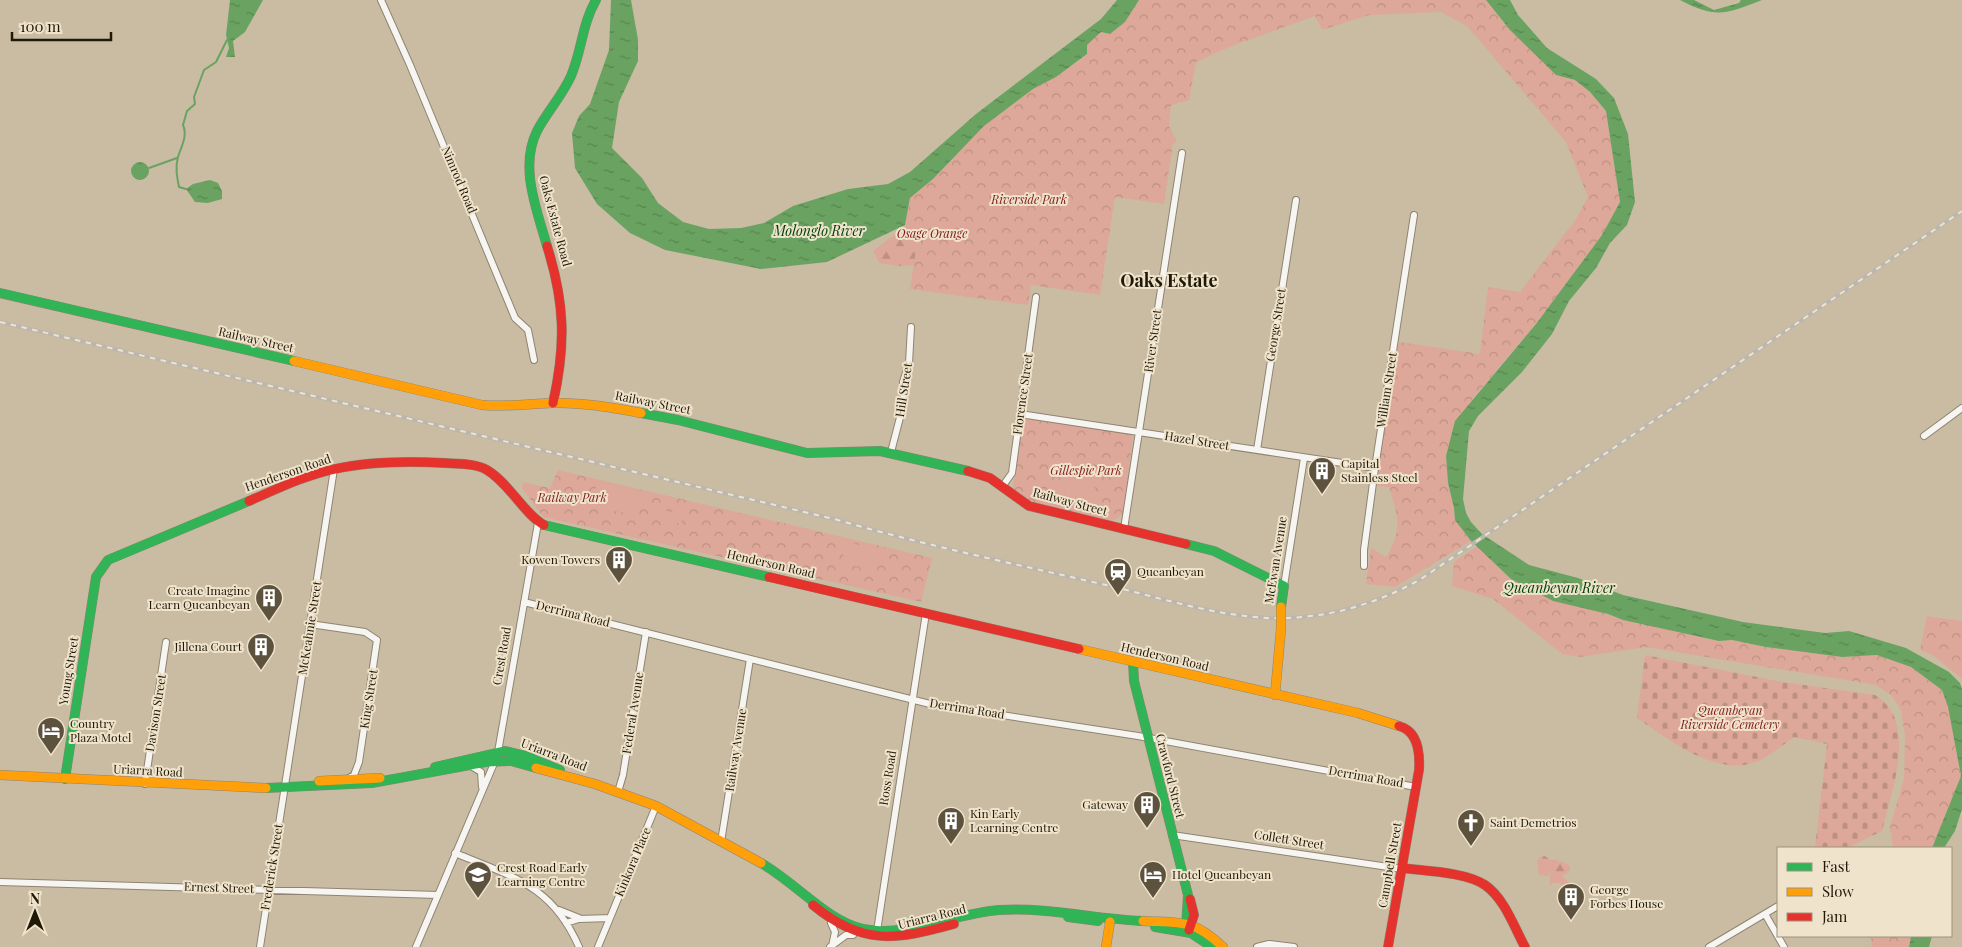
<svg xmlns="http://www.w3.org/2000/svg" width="1962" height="947" viewBox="0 0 1962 947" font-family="'Playfair Display',serif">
<defs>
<pattern id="forest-firs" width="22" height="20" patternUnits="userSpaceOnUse" patternTransform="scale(1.25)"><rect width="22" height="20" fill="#dda899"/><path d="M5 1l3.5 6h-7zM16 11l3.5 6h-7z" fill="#bd9082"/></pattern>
<pattern id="cemetery-stones" width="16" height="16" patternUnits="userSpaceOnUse" patternTransform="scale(1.25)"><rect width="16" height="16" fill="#dda899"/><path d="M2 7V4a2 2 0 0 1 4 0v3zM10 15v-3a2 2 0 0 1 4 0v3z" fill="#bd9082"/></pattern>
<pattern id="park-crowns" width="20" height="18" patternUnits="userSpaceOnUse" patternTransform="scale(1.25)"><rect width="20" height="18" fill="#dda899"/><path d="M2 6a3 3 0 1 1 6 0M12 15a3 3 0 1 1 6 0" fill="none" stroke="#bd9082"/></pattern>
<pattern id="water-ripples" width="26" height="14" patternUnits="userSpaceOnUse" patternTransform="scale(1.25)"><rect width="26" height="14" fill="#6aa361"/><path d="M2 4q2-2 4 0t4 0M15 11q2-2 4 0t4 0" fill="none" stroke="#57844e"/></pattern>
</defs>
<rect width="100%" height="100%" fill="#c9bca3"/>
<!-- forest -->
<path fill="url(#forest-firs)" d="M927,196L916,265L899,266L879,263L873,251L908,224Z
M1545,856L1550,860H1558L1559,863L1562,861L1570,866V871L1562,876L1573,886L1571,891H1569L1560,883H1552L1550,886V871L1548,876L1539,875L1537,861L1540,857Z"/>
<!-- cemetery -->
<path fill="url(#cemetery-stones)" d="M1645,655L1783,682L1875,695C1919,721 1891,793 1882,831L1847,848H1815L1827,744L1794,737C1780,747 1762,763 1744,765C1705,769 1668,739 1637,718Z"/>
<!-- park -->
<path fill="url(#park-crowns)" d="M1139,0H1486L1510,30L1556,75L1575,80L1590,92L1606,111L1620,202L1602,235L1536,324L1473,398L1446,456L1448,483L1454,508L1455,520L1471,541L1395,587L1366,584L1371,548L1386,557C1403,531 1398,515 1389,487L1376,486L1399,342L1480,354L1488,287L1520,292L1576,219L1588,197L1566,142L1467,26L1441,12L1369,15L1322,30L1315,16L1232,46L1196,62L1189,100L1171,105L1169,126L1177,142L1173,143L1164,204L1115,197L1100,295L1031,285L1028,305L910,289L918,237L905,225L910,198L933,179L984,126L1033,89L1056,77L1087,55V45L1101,32L1110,34L1125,22Z
M1032,419L1129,434L1133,437L1123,514L1112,522C1088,516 1024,509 1013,487L1023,425L1026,420Z
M558,470L932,558L921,602L543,517L522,488L523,482L550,488Z
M1477,546L1511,579L1623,620L1719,641L1732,640L1766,647L1842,657L1877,655L1911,667L1942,690L1948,707L1961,776L1932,848H1893L1890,827L1904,779L1905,736L1901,710L1892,696L1876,685L1646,647L1580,657L1562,654L1493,599L1452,586L1454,562Z
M1927,616L1962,621V679L1934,656L1920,650Z
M1871,936H1911L1909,947H1872Z"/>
<!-- garden -->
<path fill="#dda899" d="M1066,460L1094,462L1095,495L1064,501Z
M597,480L643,491L637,515L593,507Z
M657,509L683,514L681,524L655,518Z
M844,542L872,547L875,559L874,569L856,566L848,562L843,555Z"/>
<!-- water -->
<path fill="url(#water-ripples)" d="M230,0H263L245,32L233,41L235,57H226L229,48L226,35Z
M611,0H631L638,40V61L619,102L612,148L642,178L658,203L683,222L709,229L741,228L764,223L793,206L848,189L888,184L910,172L976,114L1101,19L1117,0H1139L1125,22L1110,34L1101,32L1087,45V54L1056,77L1033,89L984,126L933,179L910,198L905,225L827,262L761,269L665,250L630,233L597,204L575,168L572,133L579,116L590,104L609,50Z
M1486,0H1510L1518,15L1547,48L1596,79L1614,98L1628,134L1635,202L1627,225L1610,243L1596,268L1569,301L1552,334L1522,372L1478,416L1469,431L1463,499L1466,513L1471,522L1482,534L1529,565L1578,578L1623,595L1743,622L1825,633L1849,631L1906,648L1949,672L1960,683L1962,689V809L1955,831L1944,848H1932L1961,776L1948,707L1942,690L1911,667L1877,655L1842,657L1766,647L1732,640L1719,641L1623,620L1608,614L1553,601L1511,579L1471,541L1455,520L1454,508L1448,483L1446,456L1455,421L1536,324L1602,235L1620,202L1606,111L1590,92L1575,80L1556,75L1510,30Z
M1680,0H1694L1714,10L1739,3L1741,0H1762C1726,14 1716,19 1680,0Z
M131 171a9 9 0 1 1 18 0a9 9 0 1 1-18 0Z
M210,180L218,183L222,191V199L208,203L195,202L186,189L193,184Z
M1911,936H1932L1929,947H1909Z"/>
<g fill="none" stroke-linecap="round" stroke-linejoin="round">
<!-- stream -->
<path stroke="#6aa361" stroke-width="2" d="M149,168L177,158
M186,189L179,187C177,177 175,167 178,157C181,147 188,136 183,125L187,111L195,104L194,97L204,70L216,62L227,40"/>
<defs>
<path id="street" d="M381,0L410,65L515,318L528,330L534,360
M1020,414L1375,468
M1924,436L1962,408
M1257,450L1296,200
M891,452L904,402L903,382L909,363L911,327
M1002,487L1012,473L1036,297
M1124,529L1182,153
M1364,566V550L1375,468L1414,215
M1284,586L1304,458
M524,602L930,704L1138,736L1416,787
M310,624L365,632L377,640L359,762L354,775L349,778
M498,752L538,523
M471,766L481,772L482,787
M145,784L166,642
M618,792L623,775L646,632
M1172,835L1402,869
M721,842L750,659
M455,853C513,877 552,885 579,947
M0,882L438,895
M559,910L579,918
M1765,914L1784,947
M566,923L579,919L610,918L656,806
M831,923L835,932L832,946
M877,931L926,613
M260,947L334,469
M416,947L495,761
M598,947L610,918
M830,947L846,935H853
M1257,947L1269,944L1294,947
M1709,947L1778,906"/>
<path id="fast" d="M547,246C537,210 519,167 537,131C547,112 562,96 571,76C582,50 582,24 596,0
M0,293L294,361
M641,413L678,420L807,453L880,451L968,471
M544,525L769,577
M1186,544L1214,551L1284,586L1281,607
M1133,662L1134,681L1188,895L1186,927
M435,767L505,751L526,756L560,770
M65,779L96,577L108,560L249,501
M266,788L372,783L486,762L511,761L536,768
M761,863C795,882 827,921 863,929C906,938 956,913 999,910C1050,907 1094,919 1143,921
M1068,917L1098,921
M1155,927L1191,933L1212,947"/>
<path id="slow" d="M294,361L482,405C506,407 528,404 552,403C582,402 612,407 641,413
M1079,649L1358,713L1399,726
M1275,695L1281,629
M536,768L595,784L656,806L761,863
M0,775L266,788
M319,781L380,778
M1143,921C1182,923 1193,919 1223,947
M1106,947L1110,922"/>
<path id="jam" d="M547,246C565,303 566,345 553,403
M968,471L990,478L1029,506L1186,544
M249,501C277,489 305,475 335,469C370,461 409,461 445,463C458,464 475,463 487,470C510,484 524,514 544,525
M769,577L1079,649
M1402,868C1425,871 1466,872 1485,885C1505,899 1514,927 1525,947
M813,905C862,946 896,940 954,924
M1189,930L1194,915L1190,899
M1388,947L1419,770C1420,753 1418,731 1399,726"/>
</defs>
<!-- street casing -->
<use href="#street" stroke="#8e8471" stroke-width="8"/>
<!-- fast casing -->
<use href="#fast" stroke="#8e8471" stroke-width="10"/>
<!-- slow casing -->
<use href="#slow" stroke="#8e8471" stroke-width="10"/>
<!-- jam casing -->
<use href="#jam" stroke="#8e8471" stroke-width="10"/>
<!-- street -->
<use href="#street" stroke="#f7f5f1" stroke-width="6"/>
<!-- fast -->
<use href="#fast" stroke="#30b455" stroke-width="9"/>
<!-- slow -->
<use href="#slow" stroke="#ff9f0a" stroke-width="9"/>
<!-- jam -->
<use href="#jam" stroke="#e5322d" stroke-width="9"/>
<defs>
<path id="rail" d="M0,322L834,519C924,545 1015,564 1106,585C1166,599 1227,620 1288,618C1336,616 1380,602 1421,579L1962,211"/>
</defs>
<!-- rail casing -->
<use href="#rail" stroke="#bbb7b0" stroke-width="4"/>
<!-- rail -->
<use href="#rail" stroke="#efe3cc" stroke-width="2" stroke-dasharray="5.5" stroke-linecap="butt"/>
<defs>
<path id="slow-bridge" d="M1281,607V629"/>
</defs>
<!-- slow-bridge casing -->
<use href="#slow-bridge" stroke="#8e8471" stroke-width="10" stroke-linecap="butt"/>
<!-- slow-bridge -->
<use href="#slow-bridge" stroke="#ff9f0a" stroke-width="9"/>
</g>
<!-- icons -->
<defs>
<symbol id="building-pin" viewBox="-11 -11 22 30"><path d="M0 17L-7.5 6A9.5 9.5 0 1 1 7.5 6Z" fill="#5c523e" stroke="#efe3cc"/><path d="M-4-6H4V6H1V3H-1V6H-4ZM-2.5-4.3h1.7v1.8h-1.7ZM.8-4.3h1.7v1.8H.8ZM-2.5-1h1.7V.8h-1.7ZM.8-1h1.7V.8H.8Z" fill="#fff"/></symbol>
<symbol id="station-pin" viewBox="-11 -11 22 30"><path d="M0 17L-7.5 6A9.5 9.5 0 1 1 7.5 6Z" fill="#5c523e" stroke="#efe3cc"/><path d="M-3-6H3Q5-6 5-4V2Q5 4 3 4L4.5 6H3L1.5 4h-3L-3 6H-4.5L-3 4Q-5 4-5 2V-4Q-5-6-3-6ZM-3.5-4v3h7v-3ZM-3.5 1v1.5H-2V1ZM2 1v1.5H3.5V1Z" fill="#fff"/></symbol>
<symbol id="hotel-pin" viewBox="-11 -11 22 30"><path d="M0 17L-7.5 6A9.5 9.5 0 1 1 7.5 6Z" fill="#5c523e" stroke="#efe3cc"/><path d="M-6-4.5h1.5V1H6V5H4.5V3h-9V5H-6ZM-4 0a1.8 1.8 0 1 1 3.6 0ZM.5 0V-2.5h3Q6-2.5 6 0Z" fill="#fff"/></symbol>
<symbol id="church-pin" viewBox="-11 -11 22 30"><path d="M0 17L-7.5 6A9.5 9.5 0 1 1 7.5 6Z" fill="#5c523e" stroke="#efe3cc"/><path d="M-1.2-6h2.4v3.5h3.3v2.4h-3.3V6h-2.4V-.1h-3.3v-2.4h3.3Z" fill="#fff"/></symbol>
<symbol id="school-pin" viewBox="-11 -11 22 30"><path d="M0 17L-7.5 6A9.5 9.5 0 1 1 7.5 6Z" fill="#5c523e" stroke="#efe3cc"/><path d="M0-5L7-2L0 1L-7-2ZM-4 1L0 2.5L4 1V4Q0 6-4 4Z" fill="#fff"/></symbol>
</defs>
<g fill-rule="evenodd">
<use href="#building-pin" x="1306" y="455" width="32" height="43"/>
<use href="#building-pin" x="603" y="544" width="32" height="43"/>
<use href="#station-pin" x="1102" y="556" width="32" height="43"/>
<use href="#building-pin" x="253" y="582" width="32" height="43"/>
<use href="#building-pin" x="245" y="631" width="32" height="43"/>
<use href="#hotel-pin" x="35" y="715" width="32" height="43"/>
<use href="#building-pin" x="1131" y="789" width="32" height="43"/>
<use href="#building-pin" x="935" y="805" width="32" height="43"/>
<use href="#church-pin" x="1455" y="807" width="32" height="43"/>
<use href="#school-pin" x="462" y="859" width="32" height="43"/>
<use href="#hotel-pin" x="1137" y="859" width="32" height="43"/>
<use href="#building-pin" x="1555" y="881" width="32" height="43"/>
</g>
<g text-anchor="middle" stroke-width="4" stroke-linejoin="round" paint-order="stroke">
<!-- street labels -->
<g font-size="12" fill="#211907" stroke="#efe3cc">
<text transform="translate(459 180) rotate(67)" y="4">Nimrod Road</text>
<text transform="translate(555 221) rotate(75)" y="4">Oaks Estate Road</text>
<text transform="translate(1276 325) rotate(-81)" y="4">George Street</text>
<text transform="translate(256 340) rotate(13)" y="4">Railway Street</text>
<text transform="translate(1153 341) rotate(-82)" y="4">River Street</text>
<text transform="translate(904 390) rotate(-81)" y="4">Hill Street</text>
<text transform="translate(1387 390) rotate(-81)" y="4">William Street</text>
<text transform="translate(1023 394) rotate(-82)" y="4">Florence Street</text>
<text transform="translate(653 403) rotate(11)" y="4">Railway Street</text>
<text transform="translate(1197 441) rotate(9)" y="4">Hazel Street</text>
<text transform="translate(288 473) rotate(-19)" y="4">Henderson Road</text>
<text transform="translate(1070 502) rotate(15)" y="4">Railway Street</text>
<text transform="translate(1276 560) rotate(-81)" y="4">McEwan Avenue</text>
<text transform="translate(771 564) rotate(13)" y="4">Henderson Road</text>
<text transform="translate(573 614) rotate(14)" y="4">Derrima Road</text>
<text transform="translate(310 628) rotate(-81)" y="4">McKeahnie Street</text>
<text transform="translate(502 656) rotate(-80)" y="4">Crest Road</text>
<text transform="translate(1165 657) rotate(13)" y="4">Henderson Road</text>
<text transform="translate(69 671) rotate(-81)" y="4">Young Street</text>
<text transform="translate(369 699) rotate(-81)" y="4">King Street</text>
<text transform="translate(967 709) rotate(9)" y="4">Derrima Road</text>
<text transform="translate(156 713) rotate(-81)" y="4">Davison Street</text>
<text transform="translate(633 713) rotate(-81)" y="4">Federal Avenue</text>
<text transform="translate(736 750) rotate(-81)" y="4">Railway Avenue</text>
<text transform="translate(554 755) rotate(21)" y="4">Uriarra Road</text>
<text transform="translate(148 771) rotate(3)" y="4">Uriarra Road</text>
<text transform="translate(1170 776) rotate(76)" y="4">Crawford Street</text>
<text transform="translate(1366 777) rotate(10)" y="4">Derrima Road</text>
<text transform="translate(888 778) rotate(-81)" y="4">Ross Road</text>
<text transform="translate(1289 840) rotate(9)" y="4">Collett Street</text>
<text transform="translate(633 862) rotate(-67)" y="4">Kinkora Place</text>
<text transform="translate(1390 865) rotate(-80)" y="4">Campbell Street</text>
<text transform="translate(272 867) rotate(-81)" y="4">Frederick Street</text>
<text transform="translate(219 888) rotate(2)" y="4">Ernest Street</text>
<text transform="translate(932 917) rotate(-14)" y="4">Uriarra Road</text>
</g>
<!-- park labels -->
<g font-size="12" font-style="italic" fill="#81161c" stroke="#efe3cc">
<text x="1029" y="204">Riverside Park</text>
<text x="932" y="238">Osage Orange</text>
<text x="1086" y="475">Gillespie Park</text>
<text x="572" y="502">Railway Park</text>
<text x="1730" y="715">Queanbeyan<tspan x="1730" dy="14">Riverside Cemetery</tspan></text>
</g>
<!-- poi labels -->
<g font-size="12" fill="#211907" stroke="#efe3cc" text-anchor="start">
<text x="1341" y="468">Capital<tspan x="1341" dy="14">Stainless Steel</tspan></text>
<text x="600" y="564" text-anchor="end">Kowen Towers</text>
<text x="1137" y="576">Queanbeyan</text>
<text x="250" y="595" text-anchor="end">Create Imagine<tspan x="250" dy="14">Learn Queanbeyan</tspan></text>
<text x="242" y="651" text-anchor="end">Jillena Court</text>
<text x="70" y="728">Country<tspan x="70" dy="14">Plaza Motel</tspan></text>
<text x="1128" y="809" text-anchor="end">Gateway</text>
<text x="970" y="818">Kin Early<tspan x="970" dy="14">Learning Centre</tspan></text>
<text x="1490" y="827">Saint Demetrios</text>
<text x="497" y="872">Crest Road Early<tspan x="497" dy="14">Learning Centre</tspan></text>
<text x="1172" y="879">Hotel Queanbeyan</text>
<text x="1590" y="894">George<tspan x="1590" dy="14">Forbes House</tspan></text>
</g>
<!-- water labels -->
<g font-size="14" font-style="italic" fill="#004108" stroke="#efe3cc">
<text x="819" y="236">Molonglo River</text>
<text x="1559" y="593">Queanbeyan River</text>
</g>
<!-- district labels -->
<g font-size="18" font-weight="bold" fill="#211907" stroke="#efe3cc">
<text x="1169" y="287">Oaks Estate</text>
</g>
</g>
<!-- legend -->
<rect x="1777" y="847" width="175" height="90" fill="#efe3cc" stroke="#9d927d"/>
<rect x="1787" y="863" width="25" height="8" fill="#30b455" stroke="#9d927d"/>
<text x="1822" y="872" font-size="15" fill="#211907">Fast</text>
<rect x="1787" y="888" width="25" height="8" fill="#ff9f0a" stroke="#9d927d"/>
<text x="1822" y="897" font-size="15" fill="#211907">Slow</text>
<rect x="1787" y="913" width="25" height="8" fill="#e5322d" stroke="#9d927d"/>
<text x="1822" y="922" font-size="15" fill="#211907">Jam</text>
<!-- north arrow -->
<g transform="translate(35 912)" stroke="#efe3cc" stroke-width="4" paint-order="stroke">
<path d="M0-4L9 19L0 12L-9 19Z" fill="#211907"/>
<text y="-8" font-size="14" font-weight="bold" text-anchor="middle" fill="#211907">N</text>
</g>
<!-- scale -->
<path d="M12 32v8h99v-8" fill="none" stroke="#211907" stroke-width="2.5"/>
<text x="20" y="32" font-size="15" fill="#211907" stroke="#efe3cc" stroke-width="4" paint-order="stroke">100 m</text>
</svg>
